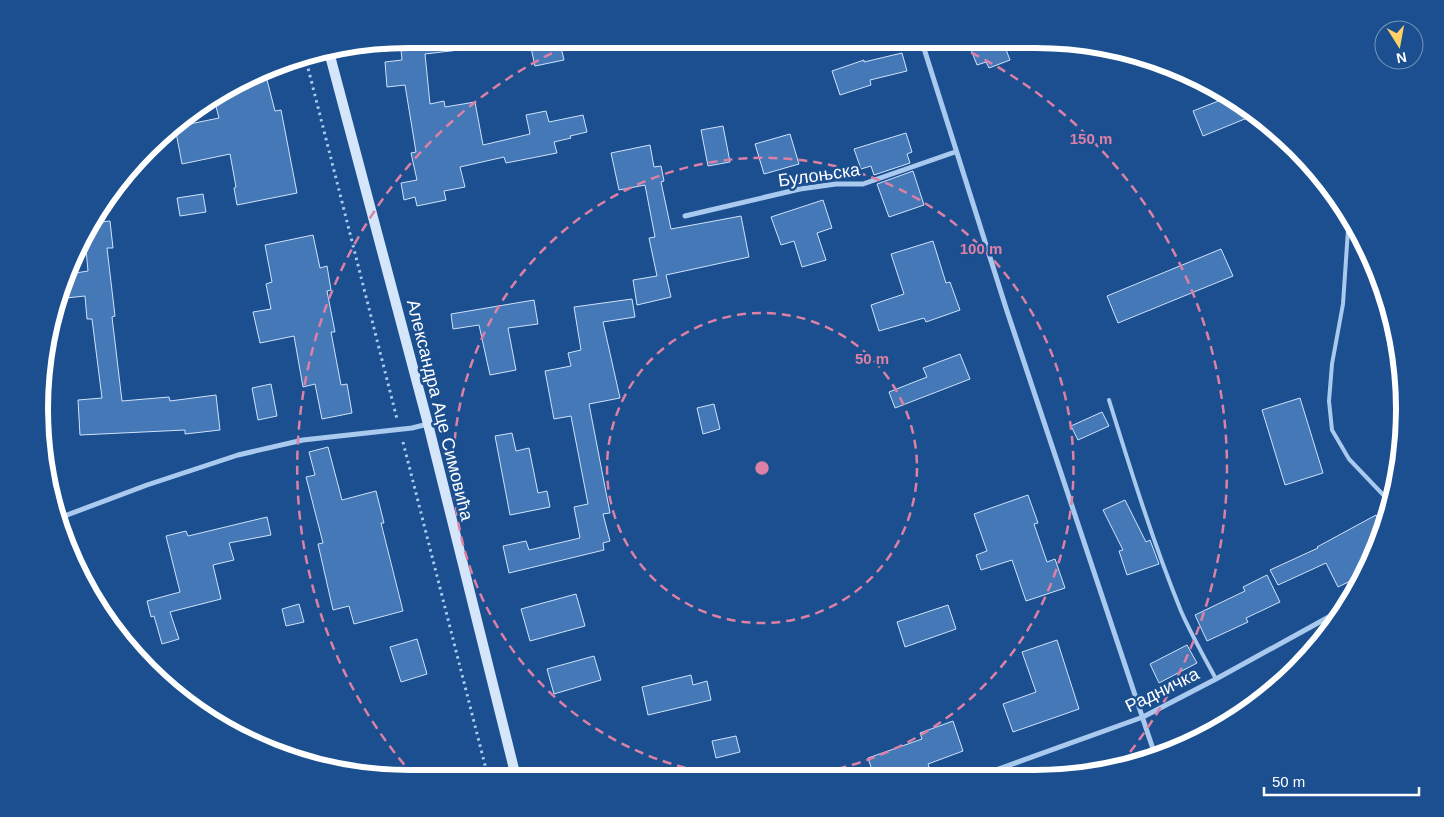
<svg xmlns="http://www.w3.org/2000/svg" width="1444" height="817" viewBox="0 0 1444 817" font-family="Arial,sans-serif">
<rect width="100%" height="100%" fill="#1b4f8f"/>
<!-- building -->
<path fill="#4478b7" stroke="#cfe3fa" d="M408,39H459V50L425,54L430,104L444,101L445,107L475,102L483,145L530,134L526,115L546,111L549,122L583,115L587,132L570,136L571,138L554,142L557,153L506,163L504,157L460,167L465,187L444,191L446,200L417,206L415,197L404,200L401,183L417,180L411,153L416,152L405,85L387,87L385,62L402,60L400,40Z
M529,39H559L564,60L535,66Z
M991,39H1002L1010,60L989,68L986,62L977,65L970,47Z
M902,53L907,71L870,80L871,85L840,95L832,71L864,60V62Z
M265,72L275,111L281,110L297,193L237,205L234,188L236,187L230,154L182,164L175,127L219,118L214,99Z
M1231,96L1257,114L1203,136L1193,111Z
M723,126L730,162L708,166L701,130Z
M906,133L912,152L907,154L910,163L874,175L871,166L861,169L854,149Z
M790,134L799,164L764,174L755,144Z
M650,145L654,167L661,166L664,181L661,182L671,229L741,216L749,257L666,275L671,297L637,305L633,280L657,276L649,238L655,237L645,185L619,190L611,153Z
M913,171L924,205L889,217L877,184Z
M203,194L206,212L180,216L177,198Z
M823,200L832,228L817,233L826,260L802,267L794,241L781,245L771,217Z
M110,221L113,248H107L115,316L112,317L122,401L169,397L170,401L216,395L220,430L185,434V430L80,435L78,400L102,398L92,319H87L85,296L66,298L64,284L69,274L88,271L85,239L92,223Z
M313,235L320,268L327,266L331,290L327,291L335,332H331L341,385L347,384L352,413L322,419L315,384L303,387L294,336L260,343L253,312L271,309L266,284L272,282L265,245Z
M933,241L946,283L950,282L960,310L926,322L924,318L879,331L871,305L904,294L891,254Z
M1221,249L1233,276L1118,323L1107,296Z
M632,299L635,317L603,322L620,398L589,404L610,513L603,514L610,541L603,543L604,550L509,573L503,546L526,541L529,550L580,538L574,507L588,504L571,416L554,419L545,371L571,366L568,353L581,350L574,307Z
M534,300L538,324L508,328L516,370L490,375L479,325L453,329L451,314Z
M960,354L970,379L895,408L889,392L927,377L923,368Z
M271,384L277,416L258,420L252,388Z
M1300,398L1323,473L1285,485L1262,410Z
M714,404L720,429L703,434L697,408Z
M1102,412L1109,426L1078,440L1071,426Z
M512,433L516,451L529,448L538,493L547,491L550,507L510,515L495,436Z
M328,447L342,500L376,491L384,523H381L403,611L354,624L349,606L333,610L318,544L323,543L306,477L315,475L309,452Z
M1028,495L1038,523L1034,524L1047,562L1055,559L1065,588L1026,601L1012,560L981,570L976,555L987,551L974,514Z
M1125,500L1146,542L1150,540L1159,564L1127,575L1119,551L1123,550L1103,510Z
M1376,515L1384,530L1365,574L1338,587L1326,563L1278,585L1270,570L1318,548L1317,547Z
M267,517L271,535L229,543L234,560L213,565L221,599L170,612L179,639L162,644L154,616L151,617L147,601L180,592L166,536L186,531L188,536Z
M1267,575L1280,602L1246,618L1248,622L1207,641L1195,615L1245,591L1243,587Z
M576,594L585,626L530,641L521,609Z
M299,604L304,622L286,626L282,609Z
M948,605L956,629L905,647L897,622Z
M417,639L427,674L401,682L390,647Z
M1057,640L1079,709L1013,732L1003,704L1036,692L1022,652Z
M1187,645L1197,663L1159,683L1150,664Z
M594,656L601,680L554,694L547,669Z
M691,675L693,685L707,681L711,700L648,715L642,687Z
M953,721L963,751L928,764L929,767L903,776H874L868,758L922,739L920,733Z
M736,736L740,752L716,758L712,741Z"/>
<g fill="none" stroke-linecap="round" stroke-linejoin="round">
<!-- path -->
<path stroke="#a9c9ee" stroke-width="3" stroke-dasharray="2.5 4" stroke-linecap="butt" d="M305,56L397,419
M403,442L488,777"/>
<!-- lane -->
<path stroke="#a9c9ee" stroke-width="4" d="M1349,215L1343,304L1332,364L1329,401L1332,430L1349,459L1391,503
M1109,400C1131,471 1153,542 1181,611C1191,634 1204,657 1216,679"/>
<!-- street -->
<path stroke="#a9c9ee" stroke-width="5" d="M921,39L1006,308L1156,758
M685,216L800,189L836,184H863L955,152
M59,518L147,485L238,455L303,440L412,428L428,424
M982,775L1143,717L1216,679L1345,608"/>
<!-- secondary -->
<path stroke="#d6e6fa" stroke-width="10" d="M329,52L428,424L516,777"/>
</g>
<!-- distance rings -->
<g fill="none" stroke="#dd80a5" stroke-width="2.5" stroke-dasharray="9 6">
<circle cx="762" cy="468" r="155"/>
<path d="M730 776A310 310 0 1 1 797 776"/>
<path d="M414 776A465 465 0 0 1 580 40M944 40A465 465 0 0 1 1118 767"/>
</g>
<g text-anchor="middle" stroke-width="5" stroke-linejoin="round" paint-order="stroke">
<!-- street labels -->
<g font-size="18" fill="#fff" stroke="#1b4f8f">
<text transform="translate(819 175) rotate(-8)" y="6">Булоњска</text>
<text transform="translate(440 410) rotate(76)" y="6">Александра Аце Симовића</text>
<text transform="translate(1162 690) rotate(-26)" y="6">Радничка</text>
</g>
</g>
<!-- crop -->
<path d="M0 0H1444V817H0ZM409 48H1035A361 361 0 0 1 1396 409V409A361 361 0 0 1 1035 770H409A361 361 0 0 1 48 409V409A361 361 0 0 1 409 48Z" fill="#1b4f8f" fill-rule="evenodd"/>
<path fill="none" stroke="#fff" stroke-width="6" d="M409 48H1035A361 361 0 0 1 1396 409V409A361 361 0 0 1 1035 770H409A361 361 0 0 1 48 409V409A361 361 0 0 1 409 48Z"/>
<circle cx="762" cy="468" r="8" fill="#dd80a5" stroke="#1b4f8f" stroke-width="2.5"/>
<g font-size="15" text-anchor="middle" font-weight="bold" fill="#dd80a5" stroke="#1b4f8f" stroke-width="5" stroke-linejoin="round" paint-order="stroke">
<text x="1091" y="144">150 m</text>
<text x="981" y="254">100 m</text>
<text x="872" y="364">50 m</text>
</g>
<!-- north arrow -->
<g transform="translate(1399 45) rotate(169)"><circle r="24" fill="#1b4f8f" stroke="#7695bc"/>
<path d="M0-4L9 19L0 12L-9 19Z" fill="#ffd166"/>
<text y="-8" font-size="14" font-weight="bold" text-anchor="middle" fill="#ffffff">N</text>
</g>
<!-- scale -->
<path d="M1264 787v8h155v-8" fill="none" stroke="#ffffff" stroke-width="2.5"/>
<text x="1272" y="787" font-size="15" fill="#ffffff" stroke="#1b4f8f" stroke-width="4" paint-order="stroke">50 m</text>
</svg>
